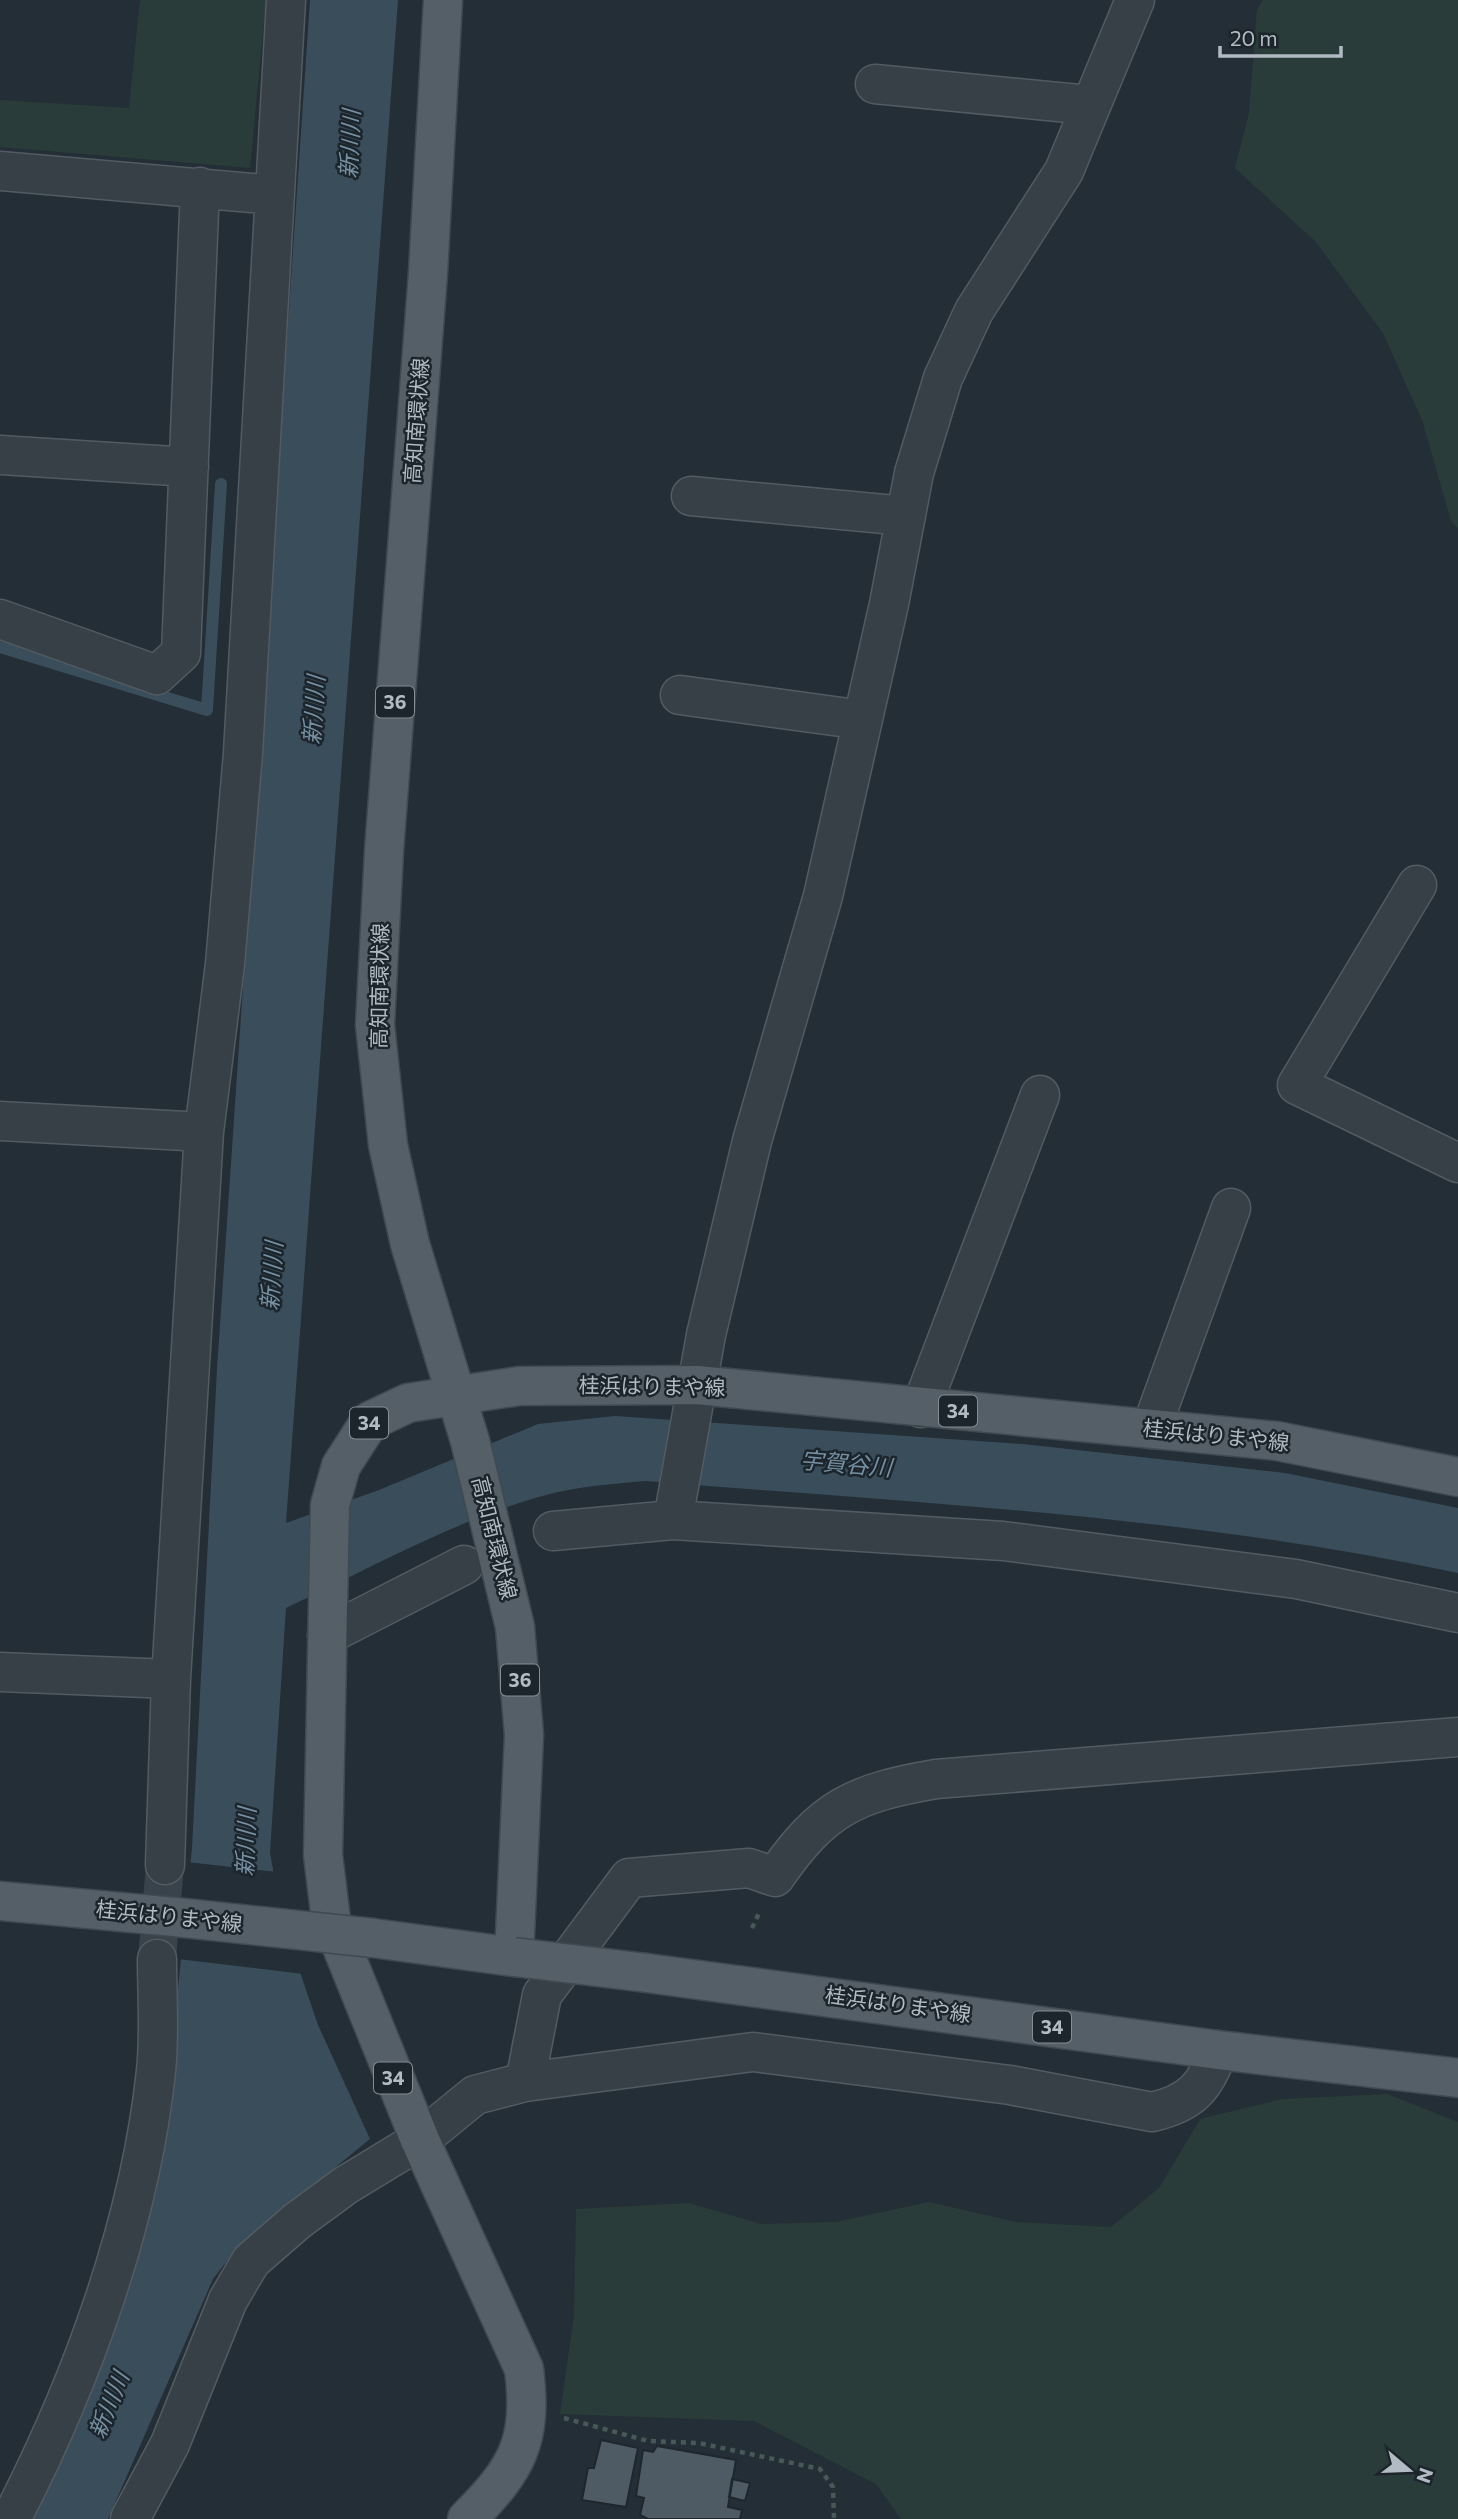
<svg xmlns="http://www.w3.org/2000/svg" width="1458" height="2519" viewBox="0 0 1458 2519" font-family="Commissioner,'Noto Sans JP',sans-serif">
<rect width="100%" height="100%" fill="#242e36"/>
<!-- green -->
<path fill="#2a3c39" d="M140,0H266L250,168L0,147V100L129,108Z
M1263,0H1458V528L1451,521L1422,420L1383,333L1315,241L1235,168L1249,113L1257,10Z
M1387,2094L1458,2122V2519H901L876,2484L754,2421L560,2414L574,2315L576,2209L689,2203L761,2224L836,2222L929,2202L1016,2222L1111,2227L1159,2188L1200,2119L1282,2099Z"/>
<!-- water -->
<path fill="#3a4d5b" d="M310,0H398L286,1523L379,1490L538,1424L615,1416L1023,1444L1285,1473L1458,1508V1573C1192,1516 918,1503 646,1481C612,1484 579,1486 546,1495C460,1518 366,1570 286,1608L270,1853L282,1919L318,2025L370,2139L237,2248L213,2279L108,2519H31L169,2079L192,1848L217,1369Z"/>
<!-- pier -->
<path fill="#242e36" d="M187,1862L277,1872L285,1918L304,1974L178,1959Z"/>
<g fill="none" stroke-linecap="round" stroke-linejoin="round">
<!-- stream -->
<path stroke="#3a4d5b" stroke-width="12" d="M0,647L207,710L221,484"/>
</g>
<!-- building -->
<path fill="#4f5b64" stroke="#1e272e" stroke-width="2" d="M601,2440L638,2448L626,2507L582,2500L588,2468H594Z
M657,2446L736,2460L728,2507L742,2510L740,2519H648L640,2515L644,2498L636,2496L643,2450L653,2452Z
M732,2479L750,2483L745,2501L729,2497Z"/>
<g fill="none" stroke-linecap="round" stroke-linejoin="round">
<!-- minor-tunnel -->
<path stroke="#39434b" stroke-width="38" stroke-dasharray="38 19" stroke-linecap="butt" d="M157,1959L165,1865"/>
<defs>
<path id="minor" d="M875,84L1089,105
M0,171L275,195
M0,455L189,467
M691,496L906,516
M0,619L157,675L181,653L200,187
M680,695L863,720
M1417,885L1297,1085L1458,1163
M0,1121L204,1132
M921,1408L1040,1095
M1151,1429L1231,1208
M673,1520L706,1335L752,1141L823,896L889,604L914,473L943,378L974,311L1064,171L1135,0
M553,1531L673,1520L1003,1541L1296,1579L1458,1613
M327,1635L464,1565
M0,1672L171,1679
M165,1865L171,1679L204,1132L225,964L243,753L286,0
M525,2082L542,1995L629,1878L749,1868L775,1877C823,1807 855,1793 936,1779L1458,1737
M11,2519C81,2384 140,2223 156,2071C160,2034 157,1996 157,1959
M130,2519L170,2444L228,2300L251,2261L297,2221L346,2185L420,2140L475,2095L525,2082L753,2052L1010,2085L1152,2112C1191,2103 1206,2087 1218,2050"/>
<path id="major" d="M0,1901L175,1917
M373,1938L514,1957L524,1735L515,1627L470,1441L410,1244L388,1145L375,1025L384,851L428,273L443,0
M647,1973L1218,2050L1458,2078
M467,2519C517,2469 533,2442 524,2369L420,2140L331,1920L323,1855L330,1505L341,1466L370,1421L408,1403L519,1386L697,1385L1277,1441L1458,1477"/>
</defs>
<!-- minor casing -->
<use href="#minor" stroke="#525b62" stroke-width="41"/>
<!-- major casing -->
<use href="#major" stroke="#404950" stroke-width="41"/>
<!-- path -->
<path stroke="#475957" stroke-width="4.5" stroke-dasharray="5 5" stroke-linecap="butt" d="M752,1928L759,1913
M564,2418L648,2441L699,2443L820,2469L833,2487L834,2519"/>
<!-- minor -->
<use href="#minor" stroke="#374047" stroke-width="38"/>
<!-- major -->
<use href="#major" stroke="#555f67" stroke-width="38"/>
<defs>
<path id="major-bridge" d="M175,1917L373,1938
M514,1957L647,1973"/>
</defs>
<!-- major-bridge casing -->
<use href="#major-bridge" stroke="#404950" stroke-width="41" stroke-linecap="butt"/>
<!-- major-bridge -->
<use href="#major-bridge" stroke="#555f67" stroke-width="38"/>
</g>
<g text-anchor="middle" stroke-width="5" stroke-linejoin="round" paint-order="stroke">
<!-- shield labels -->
<g fill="#1c252b" stroke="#858e95" stroke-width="2">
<rect x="376" y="686.5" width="38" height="31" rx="5"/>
<rect x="939" y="1395.5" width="38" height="31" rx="5"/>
<rect x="350" y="1407.5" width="38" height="31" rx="5"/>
<rect x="501" y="1664.5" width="38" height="31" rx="5"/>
<rect x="1033" y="2011.5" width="38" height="31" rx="5"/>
<rect x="374" y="2062.5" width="38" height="31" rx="5"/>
</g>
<g font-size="19" font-weight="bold" fill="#b2bbc3">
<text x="395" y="709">36</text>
<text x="958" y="1418">34</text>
<text x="369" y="1430">34</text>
<text x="520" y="1687">36</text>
<text x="1052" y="2034">34</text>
<text x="393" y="2085">34</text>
</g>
<!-- street labels -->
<g font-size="21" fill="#b2bbc3" stroke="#1c252b">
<text transform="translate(417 421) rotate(-86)" y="7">高知南環状線</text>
<text transform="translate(380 986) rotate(-89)" y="7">高知南環状線</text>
<text transform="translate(652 1387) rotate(1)" y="7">桂浜はりまや線</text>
<text transform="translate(1216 1436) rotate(6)" y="7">桂浜はりまや線</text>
<text transform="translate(494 1538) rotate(76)" y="7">高知南環状線</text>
<text transform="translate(169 1917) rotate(6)" y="7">桂浜はりまや線</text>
<text transform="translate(898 2005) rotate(8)" y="7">桂浜はりまや線</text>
</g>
<!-- water labels -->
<g font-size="23" font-style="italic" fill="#7690a3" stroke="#1c252b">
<text transform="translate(350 144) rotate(-87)" y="8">新川川</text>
<text transform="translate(314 710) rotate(-86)" y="8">新川川</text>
<text transform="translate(272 1276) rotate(-86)" y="8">新川川</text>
<text transform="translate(846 1464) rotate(5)" y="8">宇賀谷川</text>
<text transform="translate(246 1842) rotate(-88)" y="8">新川川</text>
<text transform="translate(109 2405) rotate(-68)" y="8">新川川</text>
</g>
</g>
<!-- north arrow -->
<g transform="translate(1409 2470) rotate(109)" stroke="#1c252b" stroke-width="5" paint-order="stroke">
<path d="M0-5L12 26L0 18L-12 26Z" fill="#b2bbc3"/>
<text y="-10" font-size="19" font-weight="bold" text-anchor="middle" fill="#b2bbc3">N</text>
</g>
<!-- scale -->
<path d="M1220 46v10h121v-10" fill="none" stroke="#b2bbc3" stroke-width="3.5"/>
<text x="1230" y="46" font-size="21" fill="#b2bbc3" stroke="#1c252b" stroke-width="5" paint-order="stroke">20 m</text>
</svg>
